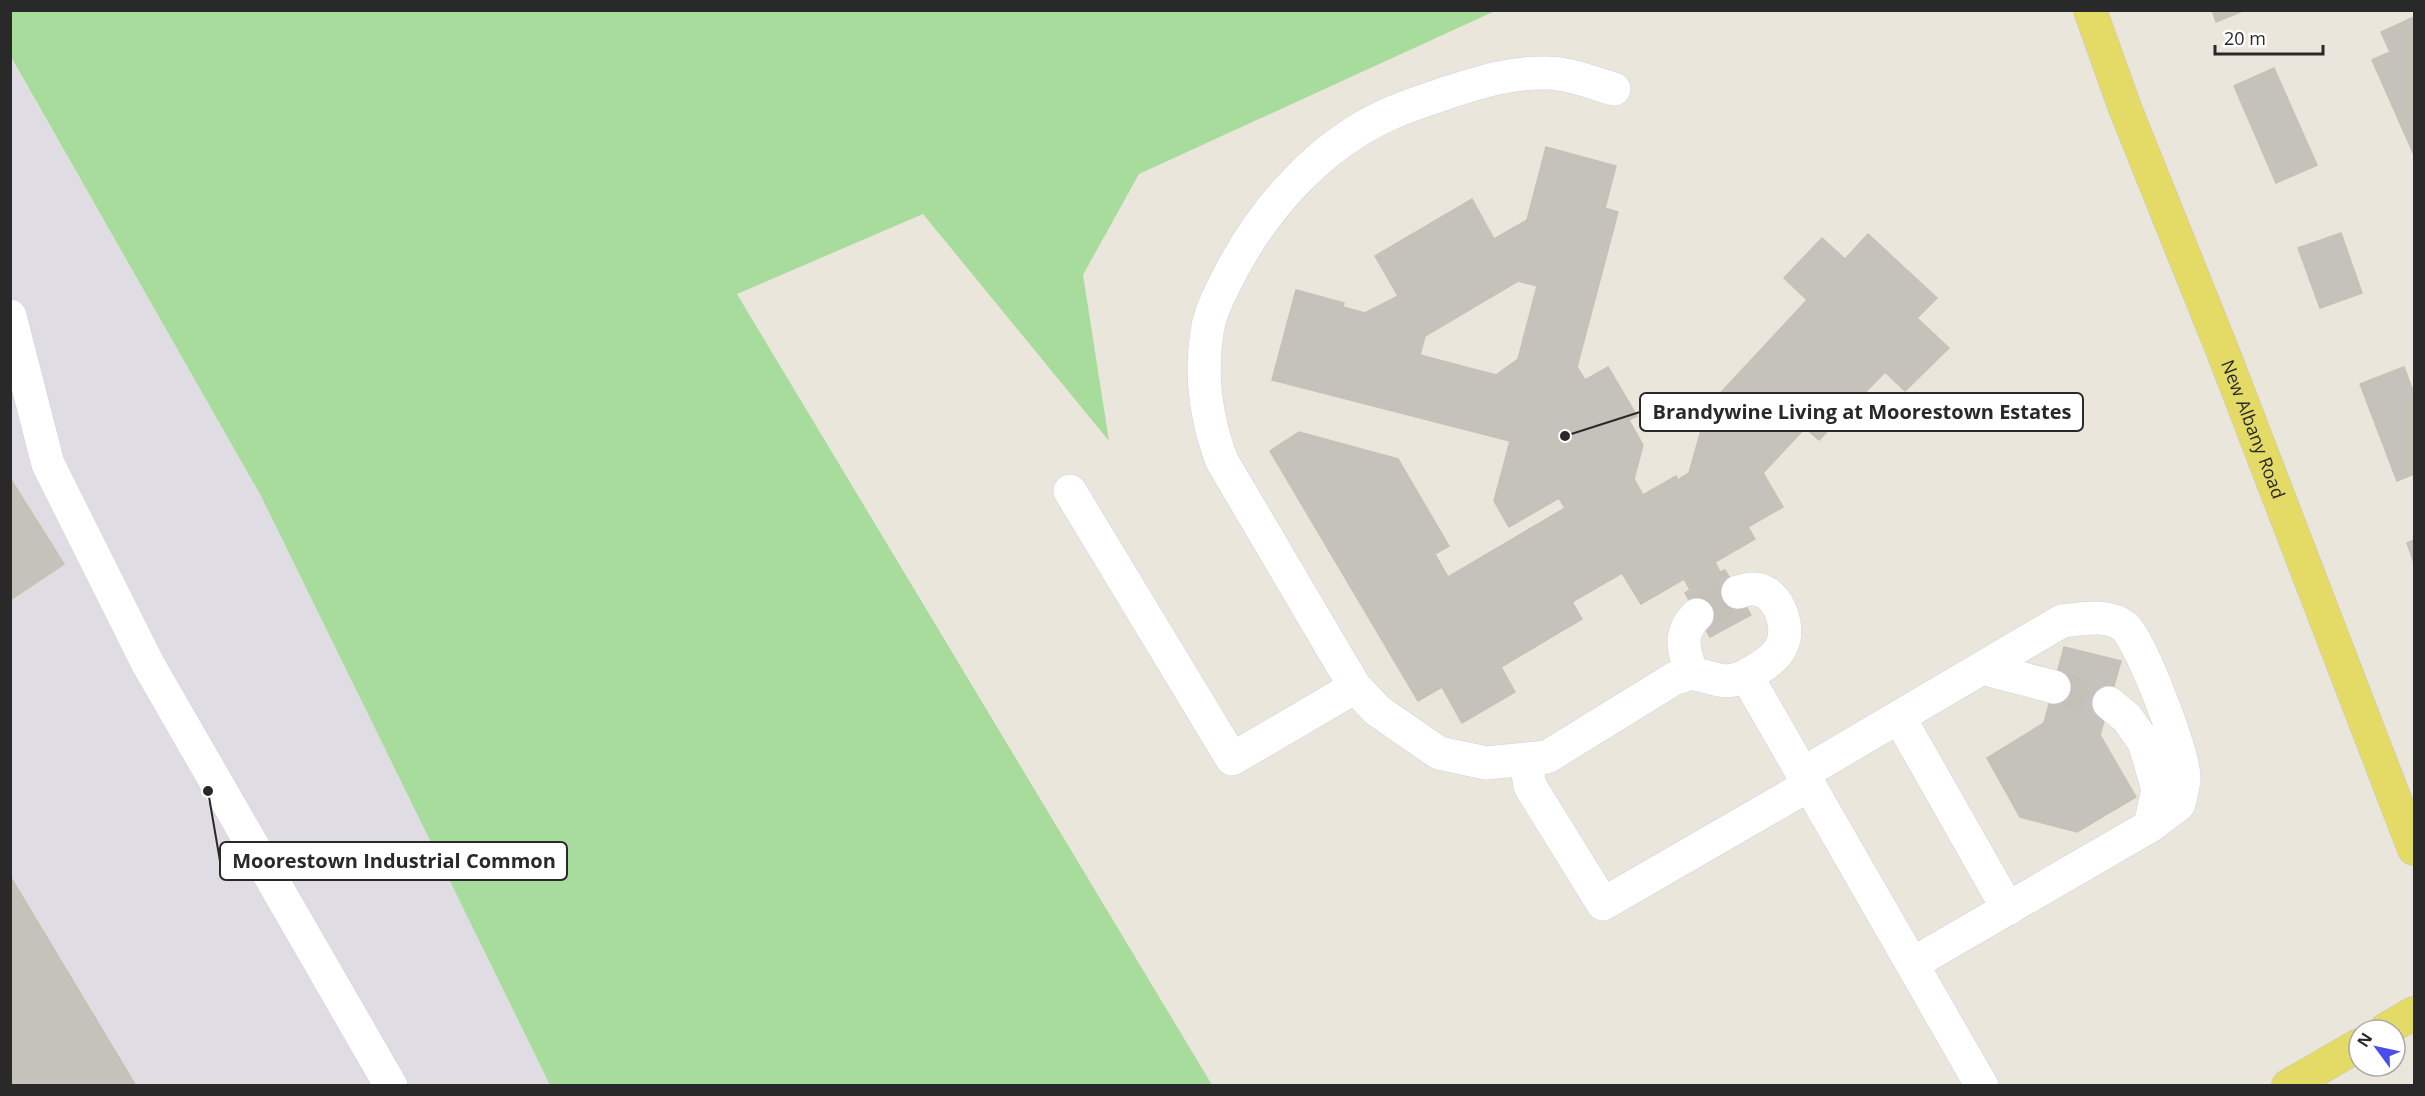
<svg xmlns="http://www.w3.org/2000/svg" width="2425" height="1096" viewBox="0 0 2425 1096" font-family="'Open Sans',sans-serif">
<rect width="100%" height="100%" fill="#eae6db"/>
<!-- industrial -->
<path fill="#dfdce3" d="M10,57L261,496L550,1085H11Z"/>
<!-- green -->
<path fill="#a8dc9c" d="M10,11H1495L1139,174L1083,275L1109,441L923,214L737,294L1212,1085H550L261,496L11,57Z"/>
<!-- building -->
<path fill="#c5c2bb" stroke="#c5c2b5" stroke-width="1.5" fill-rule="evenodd" d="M2212,10H2245L2216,22Z
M2414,17V155L2372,60L2390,52L2381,32Z
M2274,68L2317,165L2276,183L2234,86Z
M1546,147L1616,166L1605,208L1618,212L1577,367L1585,380L1608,367L1637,416L1629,420L1643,445L1634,479L1643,495L1676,476L1678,480L1689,473L1701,430L1706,424L1694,412L1707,398L1712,402L1807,300L1784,278L1822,238L1845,259L1868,234L1937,298L1917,318L1949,348L1905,391L1885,372L1819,440L1805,428L1763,473L1783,507L1748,527L1755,539L1715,562L1720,572L1725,570L1751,615L1710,637L1685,593L1690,590L1684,579L1641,604L1622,573L1572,602L1582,619L1501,667L1515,692L1462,723L1442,687L1418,701L1270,451L1299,432L1398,459L1449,546L1435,554L1448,577L1565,508L1559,498L1509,527L1494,501L1510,441L1272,380L1296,290L1344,303L1343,307L1365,313L1398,296L1375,256L1472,199L1494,239L1527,220ZM1518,281L1537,286L1518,359L1496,375L1420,355L1425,336Z
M2341,233L2362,293L2320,308L2298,248Z
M2404,367L2414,394V474L2397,481L2360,384Z
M10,478L64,564L10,600Z
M2414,540V563L2407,543Z
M2064,647L2121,661L2100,735L2136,797L2077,832L2020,817L1987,758L2044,723Z
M10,876L136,1086H10Z"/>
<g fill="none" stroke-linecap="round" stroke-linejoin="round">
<!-- minor-tunnel -->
<path stroke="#c3c0b7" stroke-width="33" stroke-dasharray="33 16" stroke-linecap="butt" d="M1697,615L1738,592
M2054,687L2109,703"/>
<defs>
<path id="minor" d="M1614,89C1593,83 1569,73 1548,73C1511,72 1480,82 1446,93C1427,100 1406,106 1387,115C1321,145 1268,204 1234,266C1224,285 1210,310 1207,332C1200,377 1206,419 1222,461L1355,687L1378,711L1439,753L1486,763L1547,757L1675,678C1681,677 1688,673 1693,674C1716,677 1724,687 1747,675C1759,669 1777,658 1782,645C1791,625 1777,587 1751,589C1747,589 1742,591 1738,592
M10,316L48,464L148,664L391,1086
M1070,491L1232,759L1355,687
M1982,668L2054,687
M1692,673C1683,651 1678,633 1697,615
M1746,675L1982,1086
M2109,703L2127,718L2144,742L2158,789L2150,826
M1899,717L2008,909
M1526,761L1530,786L1603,904L1809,785
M1802,774L2062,621C2081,619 2109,613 2125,627C2142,644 2183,751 2184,777C2184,785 2181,795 2179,804L2150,826L1912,964"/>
<g id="major">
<path id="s1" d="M2090,10L2125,108L2223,352L2414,849"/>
<path d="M2385,1030L2414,1013"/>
<path d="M2288,1086L2359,1045"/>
</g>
</defs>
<!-- minor casing -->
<use href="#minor" stroke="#d1d1e0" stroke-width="34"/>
<!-- major casing -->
<use href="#major" stroke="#c7c7c7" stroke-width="34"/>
<!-- minor -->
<use href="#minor" stroke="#fff" stroke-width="33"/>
<!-- major -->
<use href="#major" stroke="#e4da66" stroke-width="33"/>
</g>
<g text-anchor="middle" stroke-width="5" stroke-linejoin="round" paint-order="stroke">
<!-- street labels -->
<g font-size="18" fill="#292929" stroke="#fff">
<text dy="6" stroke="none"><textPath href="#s1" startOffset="450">New Albany Road</textPath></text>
</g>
</g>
<!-- callouts -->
<path fill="none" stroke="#292929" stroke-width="2" d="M1565 436L1640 412M208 791L220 861"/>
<g fill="#292929" stroke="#fff" stroke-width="2">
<circle cx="1565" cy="436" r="6"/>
<circle cx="208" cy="791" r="6"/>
</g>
<g fill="#fff" stroke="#292929" stroke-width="2">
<rect x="1640" y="393" width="443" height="38" rx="6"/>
<rect x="220" y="842" width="347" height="38" rx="6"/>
</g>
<g font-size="20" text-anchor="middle" font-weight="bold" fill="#292929">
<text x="1862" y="419">Brandywine Living at Moorestown Estates</text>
<text x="394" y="868">Moorestown Industrial Common</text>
</g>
<!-- border -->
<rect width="2425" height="1096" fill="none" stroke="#292929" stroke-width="24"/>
<!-- north arrow -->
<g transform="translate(2377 1048) rotate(303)"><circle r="28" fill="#ffffff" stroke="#a9a9a9" stroke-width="1.5"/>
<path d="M0-4.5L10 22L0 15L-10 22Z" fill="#494de9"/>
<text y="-9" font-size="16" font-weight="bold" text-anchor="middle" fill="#292929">N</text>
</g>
<!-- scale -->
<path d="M2215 45v9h108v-9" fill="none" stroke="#292929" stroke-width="3"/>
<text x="2224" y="45" font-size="18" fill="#292929" stroke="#ffffff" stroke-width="4.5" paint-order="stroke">20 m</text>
</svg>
